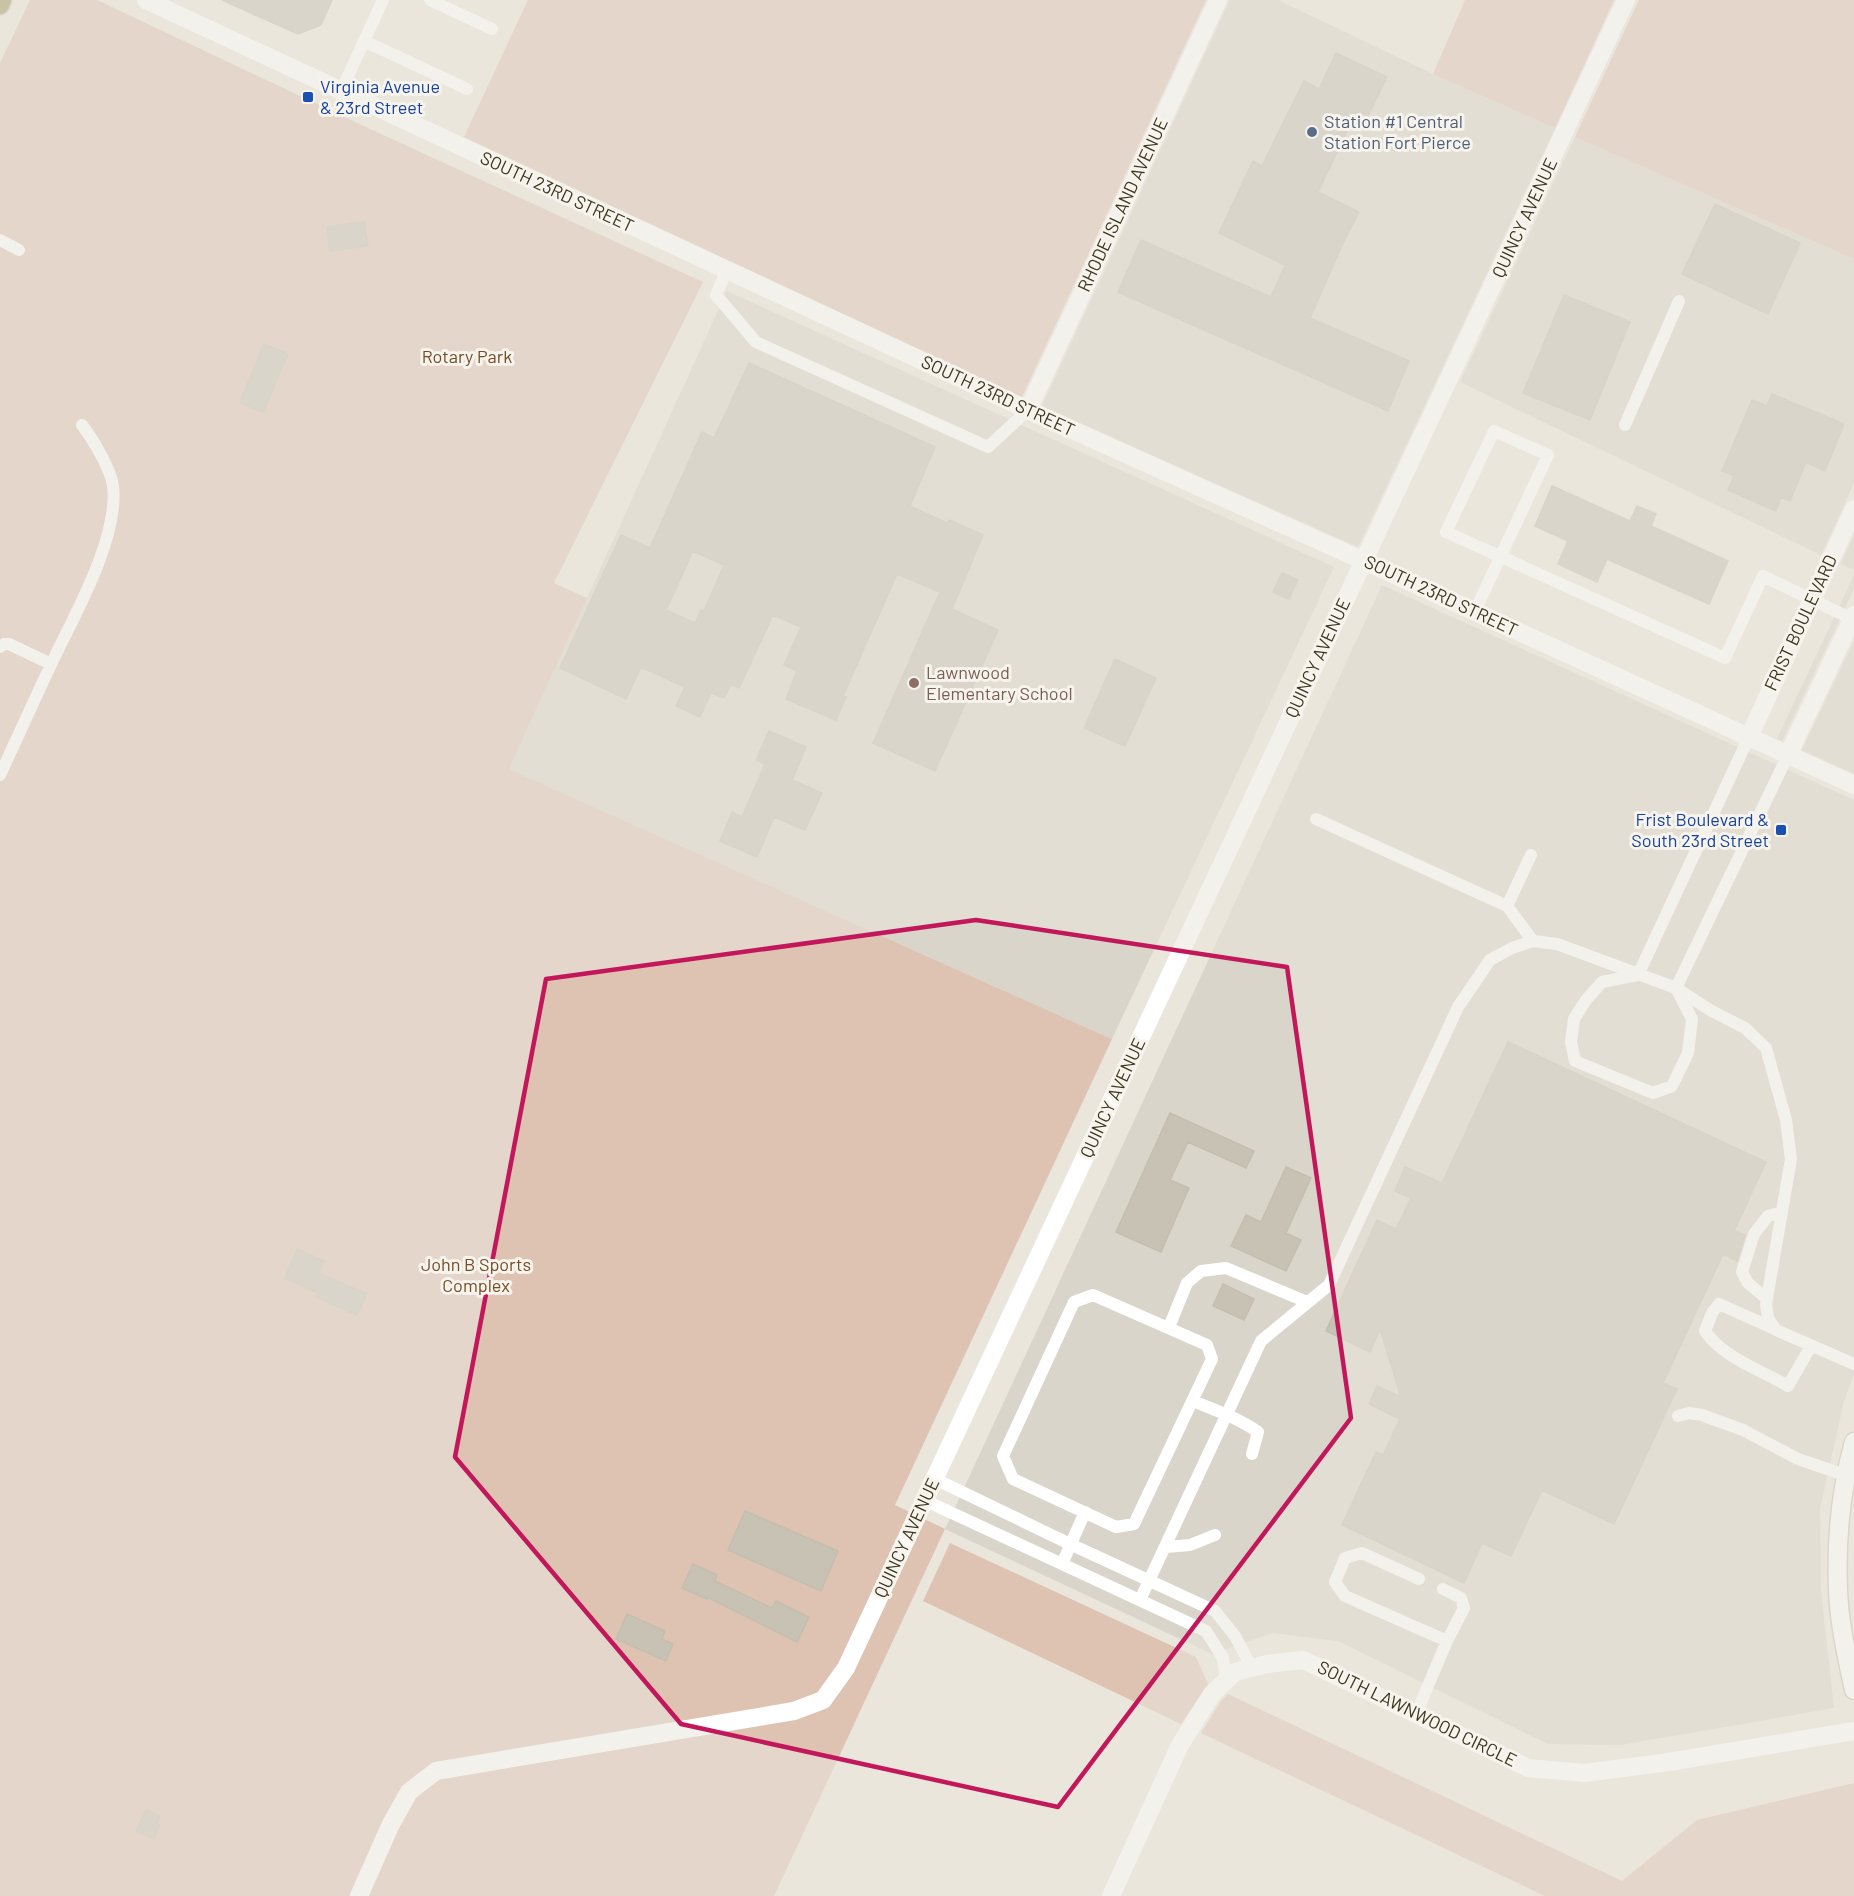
<svg xmlns="http://www.w3.org/2000/svg" width="1854" height="1896" viewBox="0 0 1854 1896" font-family="Barlow,sans-serif">
<rect width="100%" height="100%" fill="#eae6dc"/>
<!-- built -->
<path fill="#dad5cb" d="M1230,0H1278L1433,74L1555,128L1358,547L1042,406Z
M1575,137L1854,259V483L1821,555L1460,382Z
M727,291L1334,567L1112,1039L509,769Z
M1854,535V570L1841,564Z
M1854,575V589L1782,741L1777,739Z
M1382,585L1854,800V1374L1844,1401L1820,1509L1821,1591L1834,1708L1621,1745L1548,1744L1338,1641L1273,1633L1212,1654L945,1529Z
M1854,641V774L1802,750Z"/>
<!-- green -->
<path fill="#dec3b3" d="M30,0H97L355,122L703,282L554,583L587,598L509,769L1112,1039L895,1505L945,1529L774,1896H0V63Z
M528,0H1206L1022,397L464,137Z
M1465,0H1614L1555,128L1433,74Z
M1639,0H1854V259L1575,137Z
M950,1543L1196,1657L1208,1684L1181,1724L923,1601Z
M1228,1694L1622,1881L1697,1820L1854,1783V1896H1545L1201,1733L1221,1701Z"/>
<!-- building -->
<path fill="#c8c2b5" stroke="#c4beaf" stroke-width="1.5" fill-rule="evenodd" d="M222,0H332L321,25L298,34Z
M1336,53L1387,77L1363,126L1352,121L1318,192L1359,212L1343,243L1310,318L1409,361L1388,411L1118,292L1141,240L1271,297L1285,265L1219,233L1253,161L1262,166L1304,81L1319,89Z
M1715,204L1800,243L1768,314L1682,274Z
M364,222L368,246L330,251L327,227Z
M1564,295L1630,322L1590,420L1523,393Z
M264,344L288,354L263,412L240,402Z
M749,363L935,447L910,506L947,523L949,520L983,535L952,609L998,630L935,771L873,743L940,592L897,574L843,696L846,697L836,720L786,699L797,671L784,665L801,627L773,615L739,688L731,684L724,698L711,693L700,717L676,706L685,687L641,667L626,699L560,668L621,535L650,548L702,432L714,438ZM693,551L724,565L704,611L701,610L695,623L666,610Z
M1772,394L1844,424L1825,471L1806,462L1790,501L1781,497L1776,511L1728,490L1734,476L1722,471L1752,400L1767,406Z
M1552,486L1630,521L1637,506L1656,514L1651,526L1728,561L1709,604L1607,559L1597,582L1558,564L1568,541L1535,526Z
M1282,573L1298,580L1289,599L1273,592Z
M1115,659L1156,678L1125,746L1084,728Z
M769,731L806,747L792,780L822,793L805,830L774,817L757,857L720,841L732,812L742,817L765,764L756,760Z
M1508,1042L1766,1162L1734,1231L1745,1235L1737,1261L1723,1254L1663,1383L1677,1389L1614,1524L1542,1490L1511,1556L1482,1543L1464,1583L1342,1525L1376,1452L1383,1455L1400,1419L1369,1404L1377,1386L1401,1397L1380,1329L1370,1352L1326,1331L1377,1220L1396,1229L1411,1198L1395,1191L1405,1167L1442,1183Z
M1170,1113L1254,1151L1246,1168L1188,1142L1170,1180L1189,1188L1161,1252L1116,1232Z
M1286,1167L1311,1178L1286,1233L1301,1240L1286,1271L1231,1246L1246,1215L1261,1222Z
M297,1249L324,1261L318,1273L367,1294L357,1315L316,1297L318,1293L285,1278Z
M1223,1284L1254,1299L1244,1320L1213,1306Z
M745,1511L838,1551L821,1591L728,1550Z
M693,1564L717,1575L715,1581L772,1608L776,1601L809,1617L797,1642L707,1597V1599L682,1588Z
M627,1614L665,1631L662,1639L673,1644L666,1661L616,1639Z
M146,1810L160,1816L157,1824L160,1825L154,1839L136,1831Z"/>
<g fill="none" stroke-linecap="round" stroke-linejoin="round">
<defs>
<path id="secondary" d="M1854,1442C1841,1489 1836,1540 1838,1589C1839,1623 1847,1657 1854,1690"/>
<path id="primary" d="M0,5L2,0"/>
</defs>
<!-- secondary casing -->
<use href="#secondary" stroke="#cbc4af" stroke-width="21"/>
<!-- primary casing -->
<use href="#primary" stroke="#c4c3bb" stroke-width="21"/>
<!-- lane -->
<path stroke="#fff" stroke-width="12" d="M430,0L492,29
M364,41L467,89
M341,91L383,0
M0,240L19,250
M727,270L716,295L756,342L988,447L1028,410
M1625,425L1679,301
M1475,611L1548,455L1494,431L1446,532L1725,658L1763,576L1854,620
M0,647L4,644H9L51,664
M0,775C19,734 37,694 56,654C78,609 119,535 113,486C111,469 92,438 82,425
M1316,819L1507,906
M1531,855L1507,906L1533,941
M1637,975L1602,982L1586,1000L1574,1019L1571,1042L1575,1061L1653,1093L1672,1086L1688,1053L1692,1019L1677,990
M1638,975L1749,737
M1676,988L1788,755
M1093,1295L1207,1345L1212,1359L1134,1524L1116,1527L1013,1479L1003,1456L1074,1302Z
M1767,1299L1748,1283L1742,1272L1754,1234L1768,1216L1782,1212
M1169,1327L1187,1283L1201,1271L1226,1268L1307,1302
M1775,1329L1719,1304L1712,1313L1705,1331C1722,1357 1761,1370 1788,1386L1811,1346
M1193,1401C1215,1410 1238,1418 1258,1432L1252,1454
M1678,1416L1689,1413L1702,1415L1743,1430L1798,1459L1845,1475
M935,1479L1070,1544L1215,1611L1235,1636L1252,1668
M924,1500L1206,1631L1223,1658L1226,1681
M1166,1547L1190,1545L1215,1535
M1062,1564L1085,1512
M1443,1589L1461,1598L1464,1608L1447,1641
M1140,1600L1261,1341L1329,1285L1458,1007L1490,960L1512,948L1533,941L1557,944L1676,988L1710,1010L1745,1028L1766,1048L1786,1120L1791,1159L1766,1304L1768,1318L1776,1330L1854,1364
M1416,1714L1447,1641L1345,1596L1335,1582L1345,1558L1362,1553L1419,1579"/>
<!-- street -->
<path stroke="#fff" stroke-width="18" d="M146,0L1028,410L1364,561L1854,785
M1028,410L1218,0
M1749,737L1854,509
M1788,755L1854,615
M359,1896L391,1824L409,1792L436,1771L794,1711L823,1700L846,1668L1626,0
M1111,1896L1180,1745L1212,1694L1235,1672L1267,1664L1303,1660L1528,1768L1585,1773L1669,1762L1854,1731"/>
<!-- secondary -->
<use href="#secondary" stroke="#fff" stroke-width="18"/>
<!-- primary -->
<use href="#primary" stroke="#a4995d" stroke-width="18"/>
</g>
<!-- marked area -->
<path d="M0 0H1854V1896H0ZM976,920L1287,967L1351,1418L1058,1807L681,1724L455,1457L546,979Z" fill="#eae6dc" fill-opacity=".55" fill-rule="evenodd"/>
<path fill="none" stroke="#c2185b" stroke-width="4.5" stroke-linejoin="round" d="M976,920L1287,967L1351,1418L1058,1807L681,1724L455,1457L546,979Z"/>
<!-- markers -->
<g fill="#1a4fb4" stroke="#f7f3ed" stroke-width="2">
<rect x="302" y="91" width="12" height="12" rx="3"/>
<rect x="1775" y="824" width="12" height="12" rx="3"/>
</g>
<circle fill="#5c6f8a" stroke="#f7f3ed" stroke-width="2" cx="1312" cy="132" r="6"/>
<circle fill="#8d6e63" stroke="#f7f3ed" stroke-width="2" cx="914" cy="683" r="6"/>
<g text-anchor="middle" stroke-width="6" stroke-linejoin="round" paint-order="stroke">
<!-- transit labels -->
<g font-size="18" fill="#164399" stroke="#f7f3ed" text-anchor="start">
<text x="320" y="93">Virginia Avenue<tspan x="320" dy="21">&amp; 23rd Street</tspan></text>
<text x="1769" y="826" text-anchor="end">Frist Boulevard &amp;<tspan x="1769" dy="21">South 23rd Street</tspan></text>
</g>
<!-- service labels -->
<g font-size="18" fill="#4e5e75" stroke="#f7f3ed" text-anchor="start">
<text x="1324" y="128">Station #1 Central<tspan x="1324" dy="21">Station Fort Pierce</tspan></text>
</g>
<!-- street labels -->
<g font-size="18" fill="#3a361d" stroke="#f7f3ed">
<text transform="translate(557 192) rotate(25)" y="6">SOUTH 23RD STREET</text>
<text transform="translate(1123 205) rotate(-65)" y="6">RHODE ISLAND AVENUE</text>
<text transform="translate(1525 218) rotate(-65)" y="6">QUINCY AVENUE</text>
<text transform="translate(998 396) rotate(25)" y="6">SOUTH 23RD STREET</text>
<text transform="translate(1441 596) rotate(25)" y="6">SOUTH 23RD STREET</text>
<text transform="translate(1801 623) rotate(-65)" y="6">FRIST BOULEVARD</text>
<text transform="translate(1318 658) rotate(-65)" y="6">QUINCY AVENUE</text>
<text transform="translate(1113 1098) rotate(-65)" y="6">QUINCY AVENUE</text>
<text transform="translate(907 1538) rotate(-65)" y="6">QUINCY AVENUE</text>
<text transform="translate(1417 1714) rotate(26)" y="6">SOUTH LAWNWOOD CIRCLE</text>
</g>
<!-- park labels -->
<g font-size="18" fill="#744c25" stroke="#f7f3ed">
<text x="467" y="363">Rotary Park</text>
<text x="476" y="1271">John B Sports<tspan x="476" dy="21">Complex</tspan></text>
</g>
<!-- education labels -->
<g font-size="18" fill="#785e54" stroke="#f7f3ed" text-anchor="start">
<text x="926" y="679">Lawnwood<tspan x="926" dy="21">Elementary School</tspan></text>
</g>
</g>
</svg>
